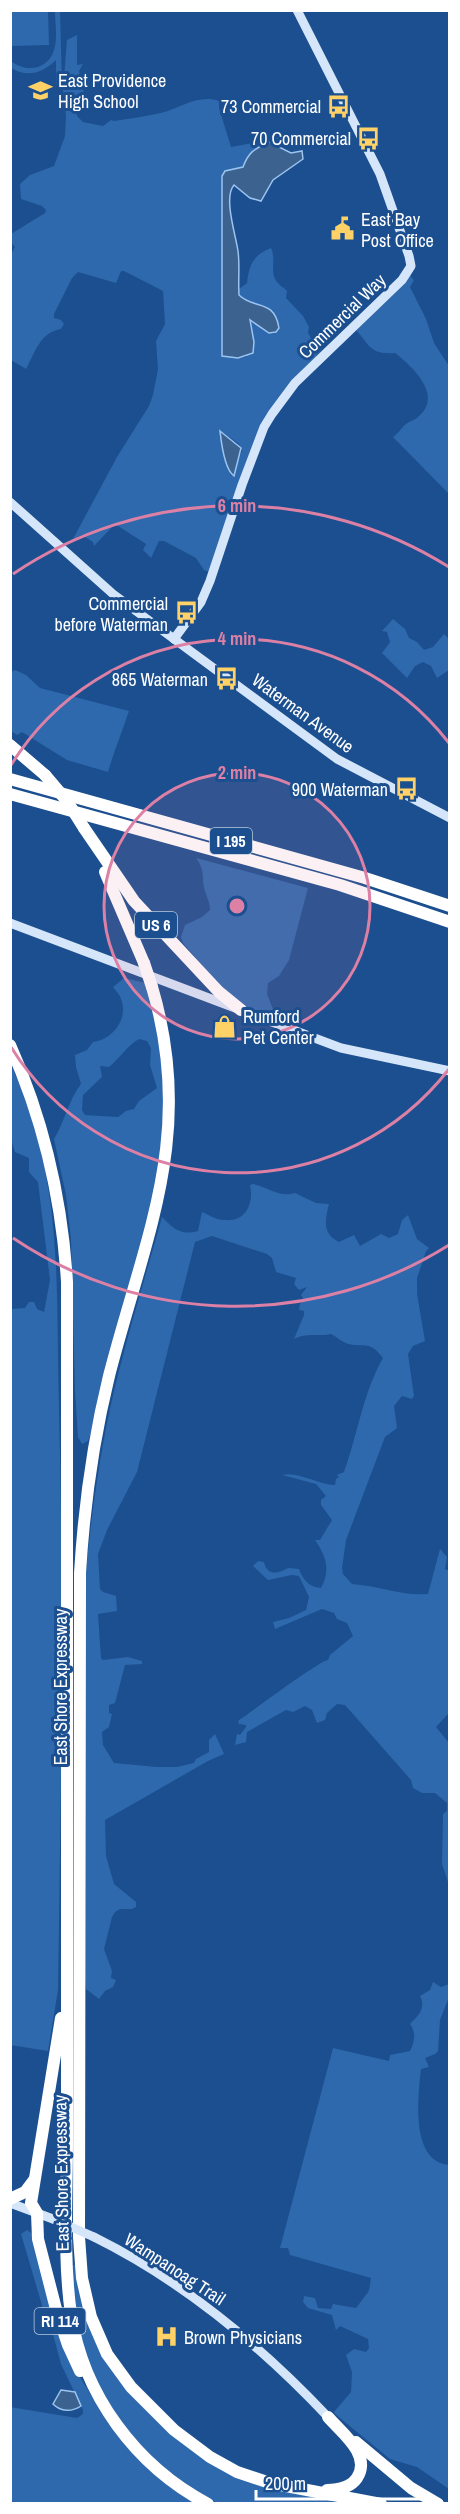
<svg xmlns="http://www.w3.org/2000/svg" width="460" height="2514" font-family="'Archivo Narrow',sans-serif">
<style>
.green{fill:#2e69ad;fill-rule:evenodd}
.water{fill:#3c6290;stroke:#9cc4f0;stroke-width:1.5}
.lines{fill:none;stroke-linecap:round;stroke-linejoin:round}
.secondary{stroke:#d6e6fa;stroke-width:9}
.highway{stroke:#fff;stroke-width:12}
.secondary-bridge{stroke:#d6e6fa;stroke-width:9}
.highway-bridge{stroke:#fff;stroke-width:12}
.ring{fill:none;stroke:#dd80a5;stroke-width:3}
.labels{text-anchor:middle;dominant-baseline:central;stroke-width:6;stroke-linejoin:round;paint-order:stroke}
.shield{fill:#1b4f8f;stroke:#bbcadd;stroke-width:1.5}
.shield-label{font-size:16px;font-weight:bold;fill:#fff}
.poi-label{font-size:18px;fill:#fff;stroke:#1b4f8f;text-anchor:end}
.street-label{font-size:18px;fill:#fff;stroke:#1b4f8f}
.centre{fill:#dd80a5;stroke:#1b4f8f;stroke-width:3}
.ring-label{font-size:18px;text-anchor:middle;font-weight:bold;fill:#dd80a5;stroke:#1b4f8f;stroke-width:6;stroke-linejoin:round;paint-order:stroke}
</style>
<rect width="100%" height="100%" fill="#1b4f8f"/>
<!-- green -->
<g class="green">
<path d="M10 11H48L49 45 11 46Z"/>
<path d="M55 11H60L62 85H56V60C43 73 27 78 11 68V61C26 73 48 70 54 50 58 38 55 23 55 11Z"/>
<path d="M77 35V65L83 64 79 71 85 99 77 111V116L83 122 103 126 111 120 114 121C130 119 145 116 161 113 181 108 198 94 219 101V108L231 147 253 143 264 139 271 141C255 151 250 148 243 167L225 171 222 177V356L236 358 246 357 254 342 250 320 273 334 277 331C278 302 255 310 239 295V289L247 283C249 265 253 255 271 248 277 260 268 274 279 284 281 287 285 288 287 291L286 298 303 316 309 327 308 333 311 338 323 345 320 352 316 355 321 361 273 412 212 573 204 570 196 558 164 541H159L151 558 143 550 146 544 115 524 94 546 93 542 82 535 73 539 117 457 149 406 153 395 158 369 156 341 165 324 163 291 124 271H121L116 283 78 272 72 278 54 314V318L61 320 64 324 61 329C40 332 35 353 26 369L11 360 10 256 15 247 11 242V234L45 213 46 210 42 206 21 199 20 184 30 175 54 166 65 136 66 116 63 90 67 40ZM221 431 239 444 242 451 231 476Z"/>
<path d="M410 271 411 277 414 280 410 287 426 319 434 343 449 366V494L393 437C399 433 401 428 406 424 410 421 415 420 418 417 444 396 413 367 395 353 367 355 370 343 353 327Z"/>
<path d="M393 619 405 629 409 638 417 642 424 650 433 647 444 634 449 639V670L437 678 431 666 423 662 415 666 407 678 382 653 390 642 387 632 382 631Z"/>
<path d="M15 670 26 675 40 688 129 711C122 732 114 751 108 772L67 760 22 732 17 735 11 731V672Z"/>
<path d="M196 858 308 888 289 960 279 976 268 983 267 994 274 1012 271 1022 241 1011 183 943 181 937 185 925 202 917 210 910C210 902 207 898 205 891 201 877 206 872 196 858Z"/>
<path d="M124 978 146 983 150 995 167 1086 163 1161 93 1427 88 1441 82 1444 78 1437 75 1391 71 1239 66 1195 54 1139C65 1121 68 1101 81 1084L76 1067 75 1055 87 1050 93 1042C112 1040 129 1019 121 999 120 995 116 991 113 987ZM139 1039 147 1041 151 1048 150 1065 157 1088 139 1101 134 1109 126 1111 118 1117 85 1115 82 1110 83 1095 102 1077 100 1066 109 1067C120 1058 127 1046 139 1039Z"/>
<path d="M10 1064C18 1078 23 1093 28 1108 63 1205 56 1308 59 1409 64 1603 61 1796 58 1990L48 2051 10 2045 11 1309 25 1308 29 1302H34L37 1309 44 1312 50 1280 38 1182 29 1172V1158L15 1152 11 1139Z"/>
<path d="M253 1184C268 1187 279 1198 295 1193L316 1203 329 1204C325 1220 322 1234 339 1242L354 1235 360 1246 381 1234 389 1238 398 1234 402 1220 408 1215 417 1239 429 1248 426 1251 417 1278V1294L425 1341 413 1346 408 1354 414 1396 412 1399 402 1396 394 1406 397 1428 385 1437 346 1540 342 1568 343 1574 352 1584C379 1586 402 1596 428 1594L440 1549 447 1557 445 1569 450 1571 449 1713 436 1727 449 1743V1895L448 1882 442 1864 443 1814 447 1811V1803L435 1793H422L413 1788 411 1780 345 1705 337 1704 327 1713 325 1720 317 1723 312 1710 305 1706 293 1712 286 1710 247 1732 246 1742 235 1745 237 1734 240 1735 246 1727V1725L239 1724 238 1721C251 1712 319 1661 328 1660L330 1655 353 1636 347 1623 337 1619 334 1613 322 1609 275 1629 273 1622 289 1618 306 1610 309 1597 299 1576 292 1575 268 1580 253 1566 258 1561 264 1562C267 1576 278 1574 288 1568L299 1569C303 1580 309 1587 321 1588 331 1570 326 1556 315 1540H320L332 1520 321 1505V1500L326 1496 316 1484 282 1475C299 1471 318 1485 335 1485L336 1479 339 1477 337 1475 344 1472C358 1433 363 1393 383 1358 369 1340 366 1348 348 1344 342 1342 337 1337 331 1334 318 1337 306 1332 294 1339L304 1315V1311L299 1310 300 1304 304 1300 301 1295 307 1287 299 1290 294 1284 296 1278 276 1272 272 1258 267 1254 212 1236 195 1242 137 1472 107 1530 98 1554 100 1589 103 1592 116 1596 117 1611 98 1614 101 1658 103 1660 128 1657 142 1661V1664L125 1665 115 1703 109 1705V1713L112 1714 109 1727 102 1732 103 1745 114 1763 157 1767H177L194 1763 196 1759 209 1752V1740L215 1734 224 1754 208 1761 105 1820 106 1856 114 1884 136 1902V1907L132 1909H120L115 1912 112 1917 104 1949 112 1971 111 1978 116 1980 113 1987 105 1991 99 1999 86 1989 85 1980V1580C92 1510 101 1440 119 1371 132 1320 148 1268 162 1217 173 1228 180 1236 198 1231L202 1212C209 1215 216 1220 225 1220 246 1222 254 1203 250 1185Z"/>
<path d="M433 1982 441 1987 449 1984V1997L440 2020 438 2051 435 2054 425 2058 429 2067 421 2069C418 2097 410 2162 449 2165V2489L417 2467 390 2459 335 2414 334 2412 351 2392 352 2372 346 2355 354 2349 366 2352 369 2348 368 2339 340 2326 336 2330 332 2315 308 2308 303 2302 304 2296 315 2298 318 2308 331 2309 333 2304 356 2308 369 2291 371 2278 290 2255 288 2248H280L333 2048 389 2061 390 2055 410 2051C415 2041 416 2032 410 2024 419 2015 426 2008 420 1996L430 1990Z"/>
<path d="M27 2230 34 2235C48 2279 59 2325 75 2367 79 2377 86 2386 91 2395 116 2441 150 2476 194 2503H11L10 2407 77 2418 83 2414V2410L61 2364 51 2327 49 2323 42 2321V2305L21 2234Z"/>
<path d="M76 2264 102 2352 215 2465 360 2503H217C156 2472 102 2415 83 2348 76 2321 73 2294 72 2266Z"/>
</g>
<!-- water -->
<g class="water">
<path d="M277 138 280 142 279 147 291 153 302 151 303 159 273 180 261 201 250 198 234 185C223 197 236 236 238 251 240 265 238 281 239 295 254 310 274 298 279 328L276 332 269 333 250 320 254 342 253 353 238 358 222 356V176L225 171 243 167C251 146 259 149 277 138Z"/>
<path d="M220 431 241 448 234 476C224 469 221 440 220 431Z"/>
<path d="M61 2390 75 2392 81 2406C72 2412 61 2412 53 2404Z"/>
</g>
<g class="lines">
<!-- secondary -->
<g class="secondary">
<path d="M10 502 113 594 337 759 450 818"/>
<path d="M174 639 201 602 210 581 242 485 264 427 272 414 295 383 402 280 411 266 409 256 380 174 297 10"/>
<path d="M10 923 341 1048 450 1071"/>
<path d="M10 2203 53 2219"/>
<path d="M94 2237C183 2281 261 2346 328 2417"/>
</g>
<!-- highway -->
<g class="highway">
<path d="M10 745 45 775"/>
<path d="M10 779 365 878 450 906"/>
<path d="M10 794 340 885 450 922"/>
<path d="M84 828 134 901 219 992 241 1010"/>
<path d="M105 872 144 963"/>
<path d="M152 987C196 1135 145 1236 109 1376 93 1441 84 1507 80 1573L79 2237 82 2278 91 2317 107 2354 131 2387 174 2430 210 2457 237 2472 270 2483 381 2504"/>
<path d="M10 1045C44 1121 62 1200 67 1282V2141C67 2198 63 2258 71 2314 83 2395 136 2466 208 2504"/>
<path d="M61 2018 31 2203 37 2213 38 2239 56 2309 68 2345 80 2371"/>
<path d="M10 2199 25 2192 34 2180"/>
<path d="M356 2442 411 2488 438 2504"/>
<path d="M327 2490C339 2490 350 2488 357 2478 372 2455 342 2433 328 2417"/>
</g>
<!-- secondary-bridge -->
<path class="secondary-bridge" d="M53 2219 94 2237"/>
<!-- highway-bridge -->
<g class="highway-bridge">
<path d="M45 775 67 801 84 828"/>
<path d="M144 963 152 987"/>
</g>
</g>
<!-- distance rings -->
<circle cx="237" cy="906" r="133" fill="#dd80a5" fill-opacity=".12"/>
<g class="ring">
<circle cx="237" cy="906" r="133"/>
<path d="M449 1069A267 267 0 0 1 11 1047M11 765A267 267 0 0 1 449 743"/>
<path d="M449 1245A400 400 0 0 1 13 1238M13 574A400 400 0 0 1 449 567"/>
</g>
<!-- icons -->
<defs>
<symbol id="school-bare" viewBox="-9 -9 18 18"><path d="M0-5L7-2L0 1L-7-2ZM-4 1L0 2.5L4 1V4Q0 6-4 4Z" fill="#ffd166" stroke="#1b4f8f" stroke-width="2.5" paint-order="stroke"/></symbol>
<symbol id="bus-bare" viewBox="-9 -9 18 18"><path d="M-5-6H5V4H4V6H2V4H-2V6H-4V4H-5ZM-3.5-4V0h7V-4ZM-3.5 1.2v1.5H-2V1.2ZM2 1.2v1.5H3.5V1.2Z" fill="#ffd166" stroke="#1b4f8f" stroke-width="2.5" paint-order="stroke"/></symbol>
<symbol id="civic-bare" viewBox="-9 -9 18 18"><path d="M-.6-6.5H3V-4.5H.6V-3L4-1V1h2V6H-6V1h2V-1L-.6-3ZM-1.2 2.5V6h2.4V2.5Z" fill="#ffd166" stroke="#1b4f8f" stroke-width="2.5" paint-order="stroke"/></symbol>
<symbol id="shop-bare" viewBox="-9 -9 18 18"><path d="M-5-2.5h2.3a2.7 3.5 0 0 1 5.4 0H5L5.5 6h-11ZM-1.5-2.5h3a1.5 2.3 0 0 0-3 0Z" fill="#ffd166" stroke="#1b4f8f" stroke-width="2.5" paint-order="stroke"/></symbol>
<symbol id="hospital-bare" viewBox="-9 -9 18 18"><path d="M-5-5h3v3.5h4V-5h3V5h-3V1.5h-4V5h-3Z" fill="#ffd166" stroke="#1b4f8f" stroke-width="2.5" paint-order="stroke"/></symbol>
</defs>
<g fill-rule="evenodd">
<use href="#school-bare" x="24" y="74" width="33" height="33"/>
<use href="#bus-bare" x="322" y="90" width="33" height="33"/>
<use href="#bus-bare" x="352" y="122" width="33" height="33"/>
<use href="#civic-bare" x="326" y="212" width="33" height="33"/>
<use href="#bus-bare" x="170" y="596" width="33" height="33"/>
<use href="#bus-bare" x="210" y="662" width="33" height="33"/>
<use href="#bus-bare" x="390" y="772" width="33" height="33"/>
<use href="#shop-bare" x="208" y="1010" width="33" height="33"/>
<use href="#hospital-bare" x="150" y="2320" width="33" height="33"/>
</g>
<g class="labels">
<!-- shield labels -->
<g class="shield">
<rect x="210" y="828" width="42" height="26" rx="4.5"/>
<rect x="135" y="912" width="42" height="26" rx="4.5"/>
<rect x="34.5" y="2308" width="51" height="26" rx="4.5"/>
</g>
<g class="shield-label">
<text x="231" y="841">I 195</text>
<text x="156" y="925">US 6</text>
<text x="60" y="2321">RI 114</text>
</g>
<!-- poi labels -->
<g class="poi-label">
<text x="58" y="80" text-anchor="start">East Providence<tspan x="58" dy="21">High School</tspan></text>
<text x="321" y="106">73 Commercial</text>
<text x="351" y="138">70 Commercial</text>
<text x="361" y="219" text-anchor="start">East Bay<tspan x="361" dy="21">Post Office</tspan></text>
<text x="168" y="603">Commercial<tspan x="168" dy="21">before Waterman</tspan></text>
<text x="208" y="679">865 Waterman</text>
<text x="388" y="789">900 Waterman</text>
<text x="243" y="1016" text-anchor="start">Rumford<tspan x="243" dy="21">Pet Center</tspan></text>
<text x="184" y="2337" text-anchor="start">Brown Physicians</text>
</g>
<!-- street labels -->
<g class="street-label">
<text transform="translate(342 316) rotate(-44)">Commercial Way</text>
<text transform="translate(303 713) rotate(36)">Waterman Avenue</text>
<text transform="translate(60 1687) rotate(-90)">East Shore Expressway</text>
<text transform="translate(61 2173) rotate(-91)">East Shore Expressway</text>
<text transform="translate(175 2269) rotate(33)">Wampanoag Trail</text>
</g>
</g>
<circle cx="237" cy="906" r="9" class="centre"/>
<g class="ring-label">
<text x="237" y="512">6 min</text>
<text x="237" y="645">4 min</text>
<text x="237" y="779">2 min</text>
</g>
<!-- border -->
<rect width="460" height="2514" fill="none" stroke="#ffffff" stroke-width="24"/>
<!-- scale -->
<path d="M256 2490v9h166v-9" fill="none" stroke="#ffffff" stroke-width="3"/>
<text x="265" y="2490" font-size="18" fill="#ffffff" stroke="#1b4f8f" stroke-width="4.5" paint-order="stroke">200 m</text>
</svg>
